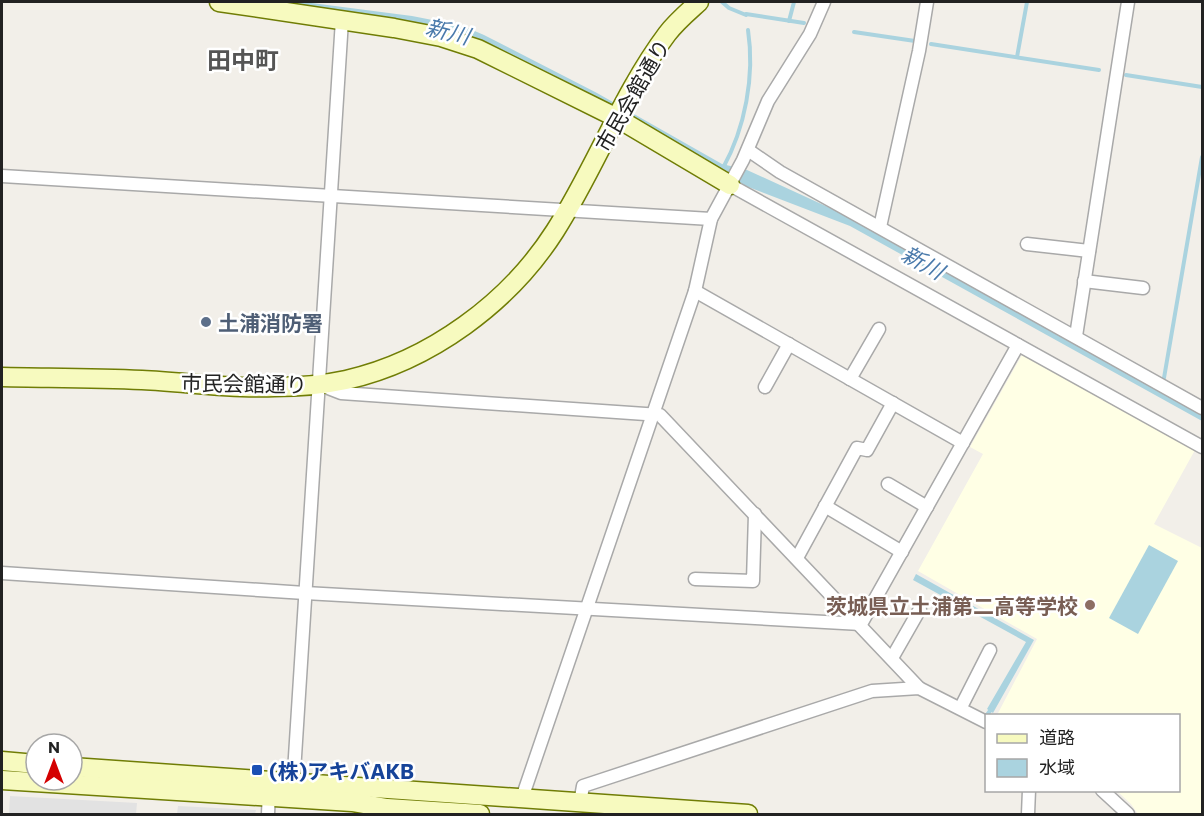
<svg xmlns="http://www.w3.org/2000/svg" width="1204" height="816" font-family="Commissioner,'Noto Sans JP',sans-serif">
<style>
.education{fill:#ffffe5}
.parking{fill:#e2e2e2}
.water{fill:#aad3df}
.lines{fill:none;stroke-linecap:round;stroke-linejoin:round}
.stream{stroke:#aad3df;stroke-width:4}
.street-casing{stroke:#a9a9a9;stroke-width:15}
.secondary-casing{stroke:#707d05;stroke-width:21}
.street{stroke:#fff;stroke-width:12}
.secondary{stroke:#f7fabf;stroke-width:18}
.service-dot{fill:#5c6f8a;stroke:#fff;stroke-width:2}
.education-dot{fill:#8d6e63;stroke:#fff;stroke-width:2}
.transit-dot{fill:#1a4fb4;stroke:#fff;stroke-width:2}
.labels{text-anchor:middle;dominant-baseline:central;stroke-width:5;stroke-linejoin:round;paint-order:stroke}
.street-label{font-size:21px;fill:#222;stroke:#fff}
.service-label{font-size:21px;font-weight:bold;fill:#4e5e75;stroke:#fff;text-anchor:start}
.education-label{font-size:21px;font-weight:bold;fill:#785e54;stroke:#fff;text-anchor:end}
.transit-label{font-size:21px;font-weight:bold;fill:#164399;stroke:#fff;text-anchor:start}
.water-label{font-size:22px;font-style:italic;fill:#4a7aab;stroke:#fff}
.quarter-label{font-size:24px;font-weight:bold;fill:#555;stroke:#fff}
</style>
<rect width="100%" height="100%" fill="#f2efe9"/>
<!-- education -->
<path class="education" d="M1022 355 1195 450 1154 524 1202 548V814H1138L1131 804 1117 791 1178 790V716L997 715 1037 639 918 571 983 454 970 447Z"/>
<!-- parking -->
<g class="parking">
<path d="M10 796 137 803 136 814H9Z"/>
<path d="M178 806 256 810 255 814H177Z"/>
</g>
<!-- water -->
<g class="water">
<path d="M254 2H304L412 16 463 26 484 35 597 93 722 164 747 170 854 219 1202 411V421L850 226 738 183 481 41C417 15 324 11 254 2Z"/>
<path d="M1149 545 1178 561 1138 634 1109 618Z"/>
<path d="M916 574 1034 640 993 713 987 709 1026 642 913 580Z"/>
</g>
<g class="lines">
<!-- stream -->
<g class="stream">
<path d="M722 2 729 8 746 15"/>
<path d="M746 14 804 23"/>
<path d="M789 21 794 2"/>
<path d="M854 32 915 41"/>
<path d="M931 44 1099 70"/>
<path d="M1017 57 1027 2"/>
<path d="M1126 75 1202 87"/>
<path d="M723 168C745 128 755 76 748 30"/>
<path d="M1164 378 1202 157"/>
<path d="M987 715 992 708"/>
</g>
<defs>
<g id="street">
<path d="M748 150 780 172 1202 408"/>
<path d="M2 176 711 219"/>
<path d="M730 185 1202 447"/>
<path d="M880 227 919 51 927 2"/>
<path d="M1027 244 1089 251"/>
<path d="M1084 281 1143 288"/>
<path d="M695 291 963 443"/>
<path d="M1076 336 1128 2"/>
<path d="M850 379 879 329"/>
<path d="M323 386 341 393 660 415 919 688"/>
<path d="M765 387 789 344"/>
<path d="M888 484 927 507"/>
<path d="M825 506 902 552"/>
<path d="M797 558 857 448 867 450 893 403"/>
<path d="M2 573 305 593 861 624 1018 345"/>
<path d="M695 579 753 581 755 514"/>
<path d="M892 658 920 609"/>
<path d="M961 707 990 650"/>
<path d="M293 788 342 20"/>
<path d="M1102 790 1128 814"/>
<path d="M522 798 695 291 711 219 743 160 768 101 810 34 824 2"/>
<path d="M580 803 583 786 872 691 919 688 986 722"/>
<path d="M268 814 269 791"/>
<path d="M1028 814 1029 790"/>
</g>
<g id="secondary">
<path d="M219 2 394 28 441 37 478 49 617 118 730 185"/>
<path d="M2 377C48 378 95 378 142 380 186 382 230 389 274 387 297 387 323 385 346 380 430 361 509 303 555 231 596 167 622 94 667 34 676 22 688 12 699 2"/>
<path d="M2 761 36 764"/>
<path d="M72 767 748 814"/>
<path d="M2 780 352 802 387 808 480 814"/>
</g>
</defs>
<!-- street casing -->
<use href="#street" class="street-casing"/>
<!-- secondary casing -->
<use href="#secondary" class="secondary-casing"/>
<!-- street -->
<use href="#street" class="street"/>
<!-- secondary -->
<use href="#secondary" class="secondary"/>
</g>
<!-- markers -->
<circle class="service-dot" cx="206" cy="322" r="6"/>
<circle class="education-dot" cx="1090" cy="605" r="6"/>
<rect class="transit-dot" x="251" y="764" width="12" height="12" rx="3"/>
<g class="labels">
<!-- street labels -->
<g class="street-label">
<text transform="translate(632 95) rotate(-60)">市民会館通り</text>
<text transform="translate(244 383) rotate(1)">市民会館通り</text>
</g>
<!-- service labels -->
<g class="service-label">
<text x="218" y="322">土浦消防署</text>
</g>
<!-- education labels -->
<g class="education-label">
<text x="1078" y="605">茨城県立土浦第二高等学校</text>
</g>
<!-- transit labels -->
<g class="transit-label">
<text x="269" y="770">(株)アキバAKB</text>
</g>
<!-- water labels -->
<g class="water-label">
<text transform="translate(448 31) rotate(14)">新川</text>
<text transform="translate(923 262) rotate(29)">新川</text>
</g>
<!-- quarter labels -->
<g class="quarter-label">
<text x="243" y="59">田中町</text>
</g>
</g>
<!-- border -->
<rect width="1204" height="816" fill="none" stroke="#222222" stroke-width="6"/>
<!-- legend -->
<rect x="985" y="714" width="195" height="78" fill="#ffffff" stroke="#a7a7a7" stroke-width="1.5"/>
<rect x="997" y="734" width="30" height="9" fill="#f7fabf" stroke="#a7a7a7" stroke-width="1.5"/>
<text x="1039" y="744" font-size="18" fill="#222222">道路</text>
<rect x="997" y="759" width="30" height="18" fill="#aad3df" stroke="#a7a7a7" stroke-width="1.5"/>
<text x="1039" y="774" font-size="18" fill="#222222">水域</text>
<!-- north arrow -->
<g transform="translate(54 762)"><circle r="28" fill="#ffffff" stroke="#a7a7a7" stroke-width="1.5"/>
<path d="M0-4.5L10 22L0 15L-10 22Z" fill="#d40000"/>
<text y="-9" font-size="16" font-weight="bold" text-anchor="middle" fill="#222222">N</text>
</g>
</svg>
